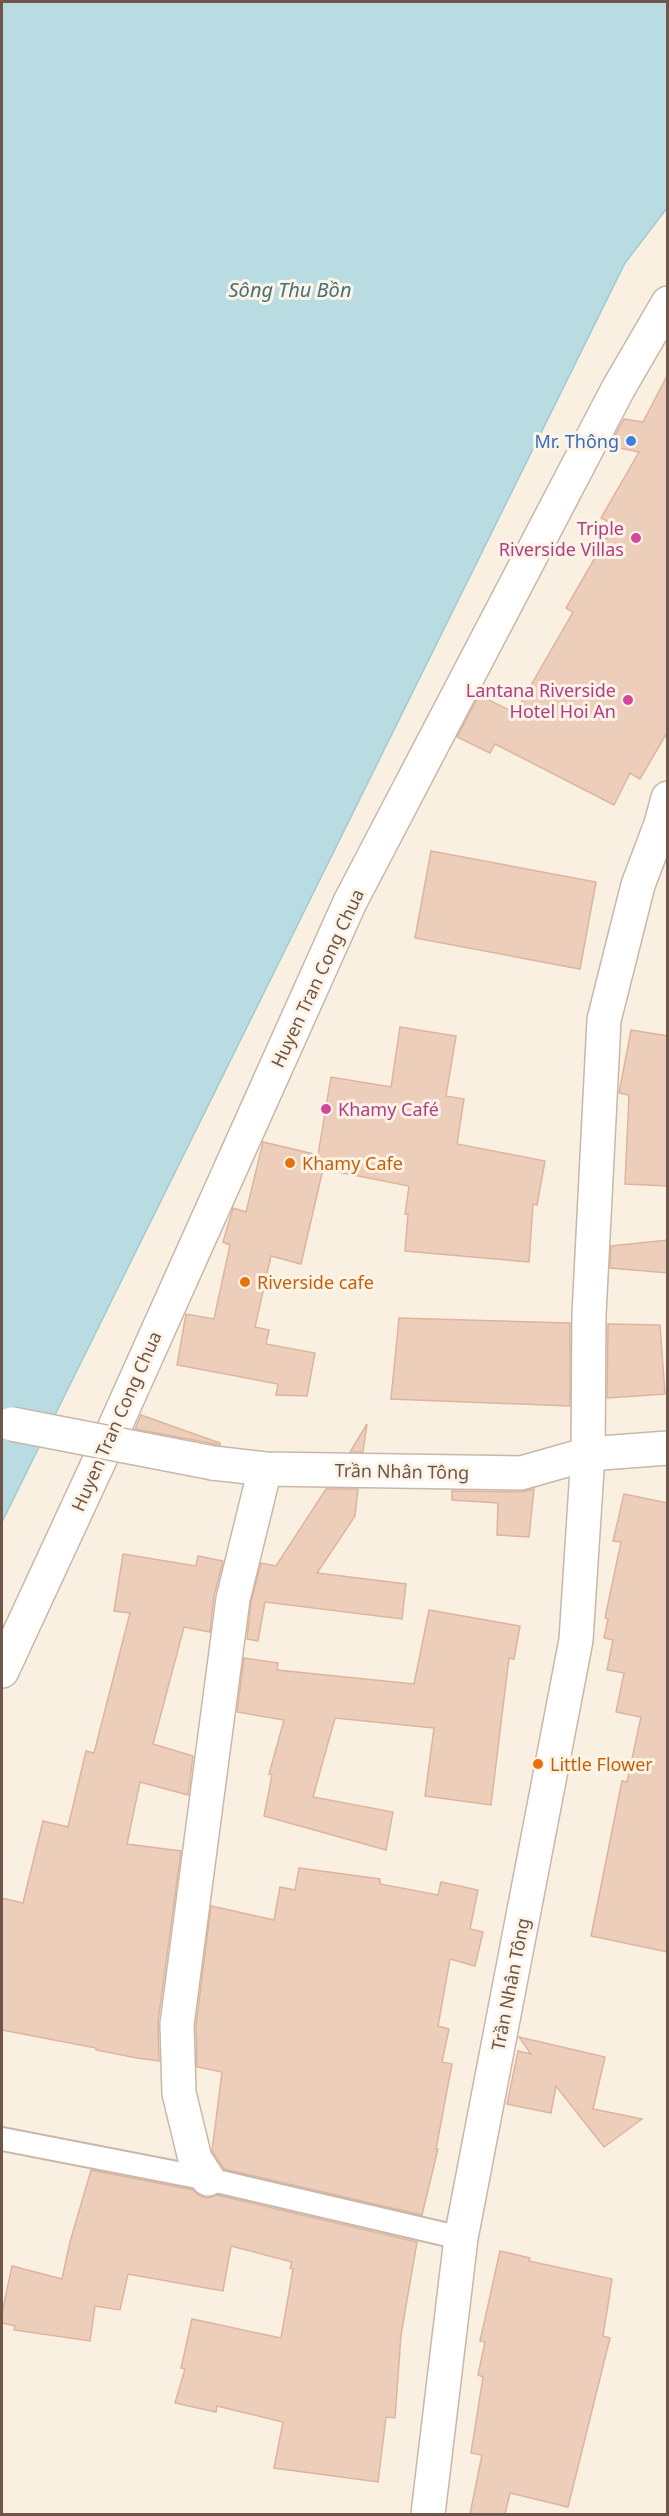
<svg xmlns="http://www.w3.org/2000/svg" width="669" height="2516" font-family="'Noto Sans',sans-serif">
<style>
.water{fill:#b8dce1;stroke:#9fcbd2;stroke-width:1.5}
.building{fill:#edcebb;stroke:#deb49d;stroke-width:1.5}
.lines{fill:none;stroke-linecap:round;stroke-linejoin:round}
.service-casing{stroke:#c9b7a9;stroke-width:26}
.minor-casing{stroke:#c9b7a9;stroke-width:36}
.service{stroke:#fff;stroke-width:22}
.minor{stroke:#fff;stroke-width:33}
.minor-bridge-casing{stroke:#c9b7a9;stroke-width:36;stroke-linecap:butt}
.minor-bridge{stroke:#fff;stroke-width:33}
.shop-dot{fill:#3f7fe0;stroke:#fdf4e7;stroke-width:2}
.hotel-dot{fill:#d1479c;stroke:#fdf4e7;stroke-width:2}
.food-dot{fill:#e8710a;stroke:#fdf4e7;stroke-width:2}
.labels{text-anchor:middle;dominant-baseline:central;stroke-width:6;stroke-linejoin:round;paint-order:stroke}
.shop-label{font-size:18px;fill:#366cbe;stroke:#fdf4e7;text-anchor:end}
.hotel-label{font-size:18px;fill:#b23c85;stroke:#fdf4e7;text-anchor:end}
.street-label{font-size:18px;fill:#6f564a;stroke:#fdf4e7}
.food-label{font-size:18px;fill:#c56008;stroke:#fdf4e7;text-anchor:start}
.water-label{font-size:20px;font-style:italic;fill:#43737a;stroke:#fdf4e7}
</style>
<rect width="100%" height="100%" fill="#faf0e1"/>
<!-- water -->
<path class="water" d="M2 2H667V208L625 263 2 1522Z"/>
<!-- building -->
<g class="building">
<path d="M668 374V731L640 779 630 773 614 805 495 744 490 753 457 737 479 695 515 713 573 612 566 608 614 525 601 518 639 452 609 446 624 419 643 422Z"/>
<path d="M431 851 596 882 580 969 415 938Z"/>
<path d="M400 1027 456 1036 446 1096 464 1099 457 1144 545 1161 537 1205 533 1204 529 1262 405 1251 408 1214H405L409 1186 323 1169 301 1264 271 1256 255 1327 269 1330 266 1344 315 1353 307 1396 276 1395 278 1384 177 1365 186 1314 214 1319 230 1245 223 1242 233 1208 246 1212 263 1142 318 1155 331 1077 391 1087Z"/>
<path d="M631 1030 668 1036V1186L625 1184 629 1095 619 1093Z"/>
<path d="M668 1240V1273L610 1268 611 1246Z"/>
<path d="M399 1318 570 1323V1406L391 1399Z"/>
<path d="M608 1324 660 1325 665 1394 607 1398Z"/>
<path d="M141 1415 220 1443V1445L135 1429Z"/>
<path d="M367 1424 363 1452H350Z"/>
<path d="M326 1489H358L355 1516 317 1573 406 1584 402 1619 265 1602 258 1641 247 1639 251 1602 261 1563 276 1566Z"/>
<path d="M534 1489 529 1537 497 1535 498 1503 452 1500V1491L521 1492Z"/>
<path d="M624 1494 668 1503V1952L591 1936 622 1781 627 1782 641 1717 616 1712 624 1673 607 1670 613 1640 604 1638 608 1619 605 1618 621 1542 613 1541Z"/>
<path d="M123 1554 196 1566 198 1556 223 1561 214 1596 210 1632 184 1627 153 1744 193 1756 188 1795 140 1782 127 1844 181 1851 158 2022 159 2061 137 2058 96 2050V2048L2 2030V1898L23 1903 43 1821 68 1827 86 1751 94 1753 130 1613 114 1611Z"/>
<path d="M429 1610 520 1626 514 1659 509 1658 491 1805 425 1796 434 1728 335 1718 313 1797 393 1812 386 1850 264 1816 272 1775 269 1774 284 1720 237 1712 244 1658 278 1663 277 1670 414 1684Z"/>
<path d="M299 1868 380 1879V1884L438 1895 441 1882 478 1890 470 1929 483 1932 475 1966 450 1959 438 2026 449 2029 442 2062 452 2064 436 2149H438L422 2215 224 2169 212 2151 222 2072 197 2067 196 2025 211 1906 274 1920 280 1887 295 1890Z"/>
<path d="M519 2037 605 2057 593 2109 642 2119 604 2147 556 2086 551 2113 507 2104 518 2051 531 2054Z"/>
<path d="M91 2170 193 2190 200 2196 208 2198 217 2195 417 2242 401 2335 395 2418 386 2417 378 2482 274 2468 283 2422 217 2406 216 2412 175 2403 185 2369 181 2368 192 2319 281 2338 293 2269 290 2268 292 2262 231 2246 223 2291 128 2274 120 2310 95 2306 90 2341 14 2330 15 2326 2 2323V2313L12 2266 62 2279 70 2242Z"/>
<path d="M500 2251 530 2258 529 2261 612 2279 603 2336 610 2338 568 2507 510 2493 505 2514H470L482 2455 471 2453 483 2377 478 2375 485 2342 480 2341Z"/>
</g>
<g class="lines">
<defs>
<path id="service" d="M2 2139 208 2179 461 2238"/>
<g id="minor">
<path d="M213 1463 265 1469 521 1473 588 1454 668 1448"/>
<path d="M2 1671 108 1442 350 902 618 389 668 303"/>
<path d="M208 2179 195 2159 179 2093 177 2024 233 1599 265 1469"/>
<path d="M428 2514 461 2238 576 1640 588 1454 589 1315 604 1020 638 885 661 824 668 798"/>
</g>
</defs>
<!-- service casing -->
<use href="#service" class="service-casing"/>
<!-- minor casing -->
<use href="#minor" class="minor-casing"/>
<!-- service -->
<use href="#service" class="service"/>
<!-- minor -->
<use href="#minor" class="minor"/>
<defs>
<path id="minor-bridge" d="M12 1424 213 1463"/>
</defs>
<!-- minor-bridge casing -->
<use href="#minor-bridge" class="minor-bridge-casing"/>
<!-- minor-bridge -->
<use href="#minor-bridge" class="minor-bridge"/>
</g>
<!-- markers -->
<circle class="shop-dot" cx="631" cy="441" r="6"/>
<g class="hotel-dot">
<circle cx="636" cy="538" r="6"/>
<circle cx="628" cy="700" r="6"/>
<circle cx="326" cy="1109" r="6"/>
</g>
<g class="food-dot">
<circle cx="290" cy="1163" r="6"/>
<circle cx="245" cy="1282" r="6"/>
<circle cx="538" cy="1764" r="6"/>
</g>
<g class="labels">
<!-- shop labels -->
<g class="shop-label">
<text x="619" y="441">Mr. Thông</text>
</g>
<!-- hotel labels -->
<g class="hotel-label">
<text x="624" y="528">Triple<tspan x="624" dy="21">Riverside Villas</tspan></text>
<text x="616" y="690">Lantana Riverside<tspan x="616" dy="21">Hotel Hoi An</tspan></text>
<text x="338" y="1109" text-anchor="start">Khamy Café</text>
</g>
<!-- street labels -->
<g class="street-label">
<text transform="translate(317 978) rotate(-65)">Huyen Tran Cong Chua</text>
<text transform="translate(116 1421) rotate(-66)">Huyen Tran Cong Chua</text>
<text transform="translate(402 1471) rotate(1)">Trần Nhân Tông</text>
<text transform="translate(510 1984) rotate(-79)">Trần Nhân Tông</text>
</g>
<!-- food labels -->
<g class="food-label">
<text x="302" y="1163">Khamy Cafe</text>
<text x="257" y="1282">Riverside cafe</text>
<text x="550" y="1764">Little Flower</text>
</g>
<!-- water labels -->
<g class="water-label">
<text x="290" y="289">Sông Thu Bồn</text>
</g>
</g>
<!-- border -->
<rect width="669" height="2516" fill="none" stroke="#6f564a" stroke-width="6"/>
</svg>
